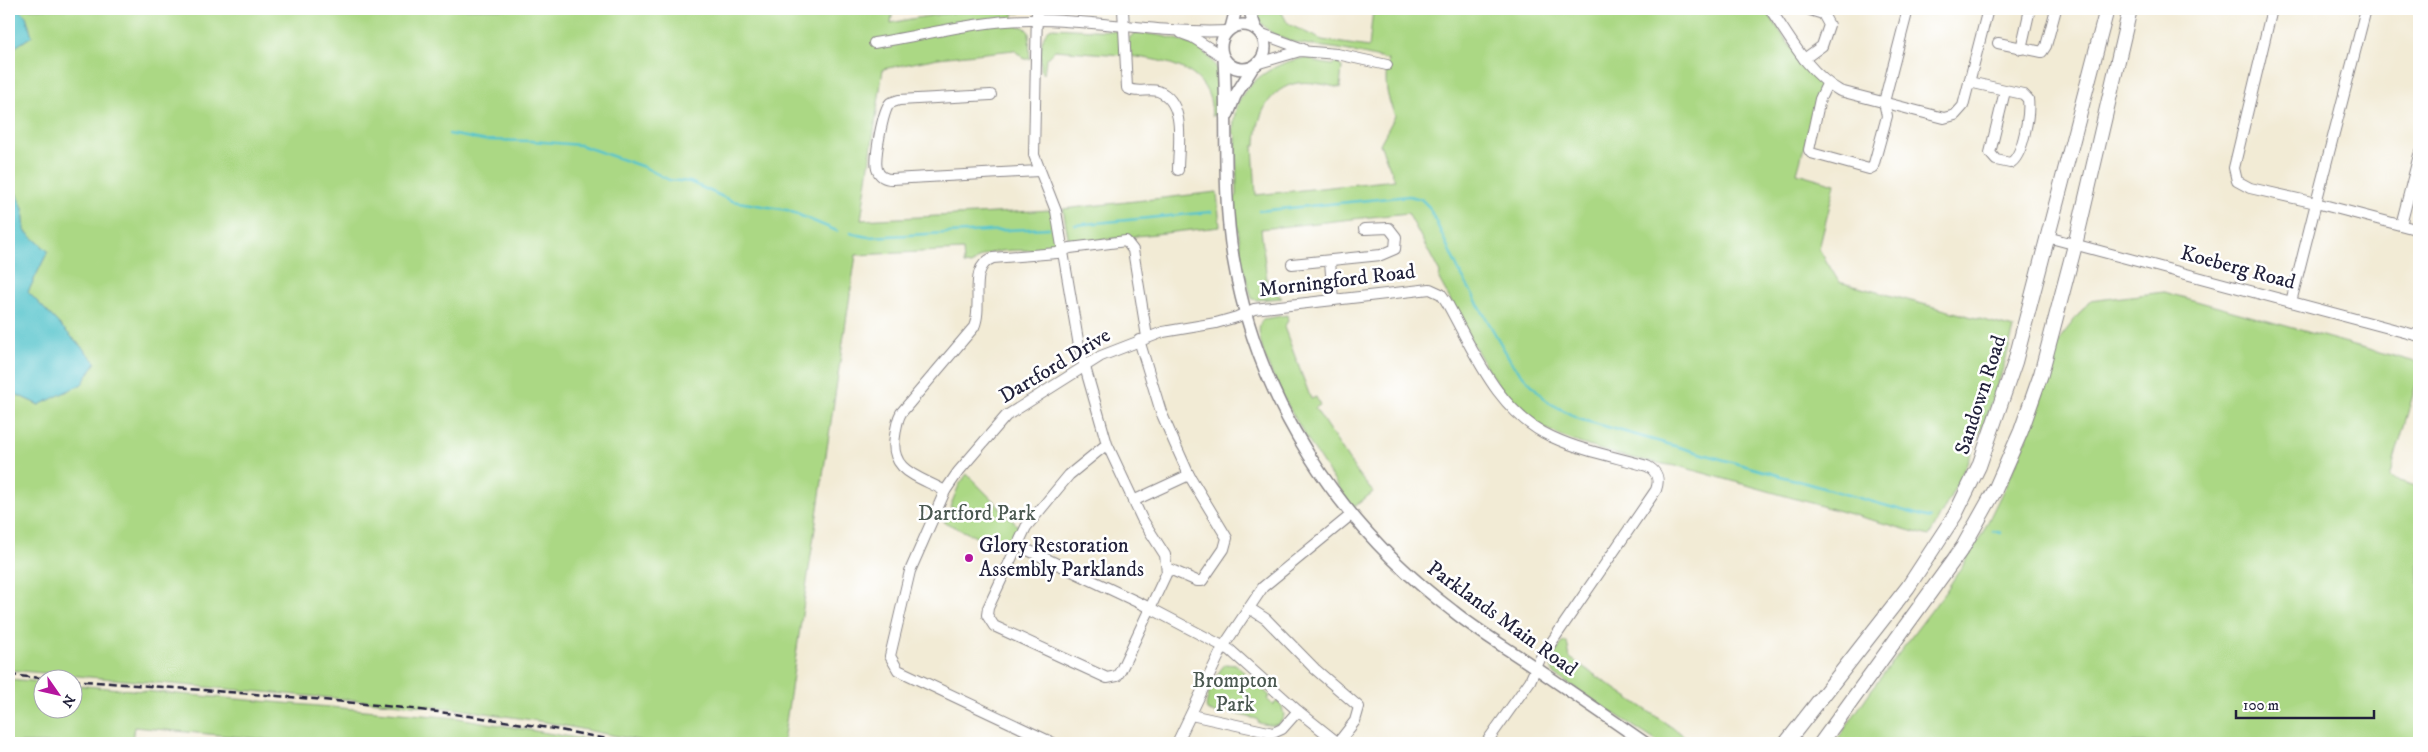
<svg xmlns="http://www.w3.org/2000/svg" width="2428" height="752" font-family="'IM FELL DW Pica',serif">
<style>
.green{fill:#abd884;stroke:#667d60}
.water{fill:#56c4cc;stroke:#3c7384}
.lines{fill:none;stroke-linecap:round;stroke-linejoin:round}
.stream{stroke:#56c4cc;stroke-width:2.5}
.minor-casing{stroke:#8a8688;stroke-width:12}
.tertiary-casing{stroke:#8a8688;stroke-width:14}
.secondary-casing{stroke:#8a8688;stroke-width:16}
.minor{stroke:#fff;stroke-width:10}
.tertiary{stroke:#fff;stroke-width:11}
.secondary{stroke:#fff;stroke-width:14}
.rail{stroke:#22223b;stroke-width:2.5;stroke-dasharray:8 4;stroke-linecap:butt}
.poi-dot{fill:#b5179e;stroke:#fff;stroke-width:2}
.labels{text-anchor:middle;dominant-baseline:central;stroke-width:5;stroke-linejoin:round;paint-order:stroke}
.street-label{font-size:21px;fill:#22223b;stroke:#fff}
.park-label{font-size:21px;fill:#4b5951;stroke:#fff}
.poi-label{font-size:21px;fill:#22223b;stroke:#fff;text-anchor:start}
</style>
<rect width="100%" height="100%" fill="#fff"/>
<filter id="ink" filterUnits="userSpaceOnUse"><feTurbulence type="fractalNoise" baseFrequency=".02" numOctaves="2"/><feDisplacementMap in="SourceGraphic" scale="10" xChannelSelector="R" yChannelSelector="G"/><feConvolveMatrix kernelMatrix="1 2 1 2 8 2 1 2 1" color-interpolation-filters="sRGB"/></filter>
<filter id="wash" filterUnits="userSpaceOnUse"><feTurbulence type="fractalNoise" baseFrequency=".0096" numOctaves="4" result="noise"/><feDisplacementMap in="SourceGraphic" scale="20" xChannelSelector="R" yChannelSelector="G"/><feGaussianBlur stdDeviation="1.12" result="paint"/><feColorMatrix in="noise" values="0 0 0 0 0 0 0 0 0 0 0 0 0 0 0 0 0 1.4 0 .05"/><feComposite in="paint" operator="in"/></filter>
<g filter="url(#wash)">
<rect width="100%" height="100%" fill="#f2ebd5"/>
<!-- green -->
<g class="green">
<path d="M19 9H893L891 23C936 13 980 9 1026 9L1020 13H1013V25L1024 27 1029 32 1030 59H1024L1014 50 938 58 883 69 861 220 1052 210C1054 223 1061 241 1047 249 1025 253 986 244 972 265L964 264 963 250 856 255 783 742 787 743H652L545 722 459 709 9 670V391L39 405 96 362 28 292 48 251 25 231 23 208 9 178V51L32 36 26 16Z"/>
<path d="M1254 9H1280L1288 24 1322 40 1369 47 1373 9H1765L1807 71 1821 85 1797 173 1835 184 1819 249 1839 282 2014 328C1996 402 1967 470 1929 536L1682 467C1634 460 1550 443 1516 407 1484 373 1462 320 1439 279L1440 273 1408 213 1261 229 1267 281 1270 288 1282 298 1257 300 1252 299 1243 267 1234 199 1237 195 1236 136 1233 133C1234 123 1234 114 1237 105 1247 79 1284 57 1311 58L1315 62 1332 65 1336 62 1342 67 1340 88C1327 85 1307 80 1293 84 1266 92 1256 120 1256 146H1253L1256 195 1395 180 1380 144 1395 116C1386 94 1384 84 1388 60 1371 56 1355 52 1339 49 1308 44 1265 45 1254 9Z"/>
<path d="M1051 28 1116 31 1119 33 1121 55 1055 50 1046 59 1044 74 1041 71C1041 57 1038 36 1051 28Z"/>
<path d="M1135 33C1163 34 1211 42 1219 75 1222 87 1218 102 1218 114L1212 116C1212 68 1168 61 1129 56V38Z"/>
<path d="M1217 192 1220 227 1072 243 1069 242 1063 209Z"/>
<path d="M2164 292 2419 363V374L2389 478 2419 487V743H1835L1872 689 1946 591 1980 538 2019 458 2039 405 2061 337 2089 301Z"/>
<path d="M1287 315 1288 321 1284 327 1311 399 1316 397 1320 405 1315 408 1358 474 1373 492 1353 508C1335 483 1239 344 1263 319Z"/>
<path d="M967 474 1019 527 1006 551 944 522 948 514 953 516 955 509 950 507 959 485Z"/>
<path d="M1563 642H1567L1570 658 1695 743H1659L1555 675C1546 663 1556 653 1563 642Z"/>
<path d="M1226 664 1236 665 1270 696 1267 699 1273 705 1277 701 1282 707 1284 715C1280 728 1271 726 1259 723L1257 719 1223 711 1217 714 1207 710C1203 701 1218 669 1226 664Z"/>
<path d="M9 679 42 682V710H72L73 685 458 718 606 743H303L134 727 132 743H9Z"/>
</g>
<!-- water -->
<g class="water">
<path d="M9 9H19L26 16 32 36 9 51Z"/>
<path d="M9 178 23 208 25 231 48 251 28 292 96 362 82 384 39 405 9 391Z"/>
</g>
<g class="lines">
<!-- stream -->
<g class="stream">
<path d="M449 134 482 140 532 141 580 145 644 167 669 180 690 182 732 201 787 210 837 231"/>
<path d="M1259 211 1409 196 1421 199 1429 207 1459 271 1513 365 1548 402 1579 419 1930 518"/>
<path d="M1075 225 1211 212"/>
<path d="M850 233 868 237 1049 228"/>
<path d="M1993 531 2001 533"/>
</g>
</g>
</g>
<g filter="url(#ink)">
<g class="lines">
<defs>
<g id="minor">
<path d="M1037 9 1034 155 1056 211 1079 346 1107 444 1142 519 1165 555 1167 572 1121 670 1117 676 1107 678 994 626 987 615 988 608 1026 527 1069 475 1107 444"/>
<path d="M1123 9 1127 88C1137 94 1148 88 1158 91 1187 102 1178 145 1178 170"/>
<path d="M1770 9C1791 39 1807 72 1840 91L1944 118 1955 115 1963 106 1988 9"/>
<path d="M2272 9 2234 168 2237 181 2250 188 2316 203 2291 302"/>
<path d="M2366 9 2316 203 2419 230"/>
<path d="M1181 33 1192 37 1222 56"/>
<path d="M1262 34 1303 49"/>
<path d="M874 43C924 35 986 19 1035 20 1099 20 1164 34 1228 31"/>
<path d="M1998 43 2042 52 2046 46 2056 9"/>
<path d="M2021 49 2030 9"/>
<path d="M1804 59 1822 46 1829 25 1823 14 1810 10"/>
<path d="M1259 63 1300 51 1337 54 1387 65"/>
<path d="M1969 82 2023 94 2028 99C2030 113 2023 157 2010 163L1996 160 1990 153 2005 91"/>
<path d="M1827 84 1820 99 1809 150 1811 153 1869 169 1873 167 1887 116 1884 102 1908 9"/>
<path d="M991 95 899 100 890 103C883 110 874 158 877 169 879 176 885 179 892 179L1039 171"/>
<path d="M2401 225 2419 155"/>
<path d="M2047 237 2419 336"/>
<path d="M1330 261 1333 300"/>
<path d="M1292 264 1381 255 1395 249 1396 237 1389 228 1364 229"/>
<path d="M1139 340 1161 412 1175 444 1189 475 1227 538 1224 549 1202 581H1197L1167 568"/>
<path d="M945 491C919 476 889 472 895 436 896 428 897 420 901 413L974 327C984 305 967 267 993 258L1057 253 1070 248 1126 241 1133 250 1147 337"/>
<path d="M1133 501 1189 475"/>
<path d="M1017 545 1150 608 1230 650 1298 711 1338 743"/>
<path d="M1249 608 1266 619 1315 669 1359 707 1355 721 1338 743"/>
<path d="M1191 715 1273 733 1282 729 1298 711"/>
<path d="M1053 743 898 670 890 656 910 571 945 491 958 472 1006 416 1101 356 1163 332 1216 323 1237 317 1254 309 1430 289 1441 294 1446 301C1474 351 1497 412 1552 437 1582 451 1616 457 1647 466 1657 471 1660 479 1656 490L1540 659 1530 681 1486 743"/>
<path d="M1177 743 1223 647 1263 587 1351 515"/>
</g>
<g id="tertiary">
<path d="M1249 9 1256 29"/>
<circle cx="1243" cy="47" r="22"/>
<path d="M1231 28 1236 9"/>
<path d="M1224 59C1228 125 1222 191 1233 257 1257 400 1338 524 1453 611 1475 629 1500 644 1524 660 1564 687 1605 715 1645 743"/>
<path d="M1228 114 1235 96 1253 67"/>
</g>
<g id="secondary">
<path d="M1786 743 1908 587 1955 515 1979 466 2015 362 2107 9"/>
<path d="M1821 743 1963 547 1995 490 2021 431 2041 374 2075 245 2130 9"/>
</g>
</defs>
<!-- minor casing -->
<use href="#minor" class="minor-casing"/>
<!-- tertiary casing -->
<use href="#tertiary" class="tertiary-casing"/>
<!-- secondary casing -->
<use href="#secondary" class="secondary-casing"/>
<!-- minor -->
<use href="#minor" class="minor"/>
<!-- tertiary -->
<use href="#tertiary" class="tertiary"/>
<!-- secondary -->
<use href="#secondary" class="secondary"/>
<!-- rail -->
<g class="rail">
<path d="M9 675 61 680"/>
<path d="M72 680C257 695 445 704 626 743"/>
</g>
</g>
</g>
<!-- markers -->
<circle class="poi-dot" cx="969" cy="558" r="5"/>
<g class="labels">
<!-- street labels -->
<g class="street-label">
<text transform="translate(2238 268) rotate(15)">Koeberg Road</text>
<text transform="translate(1337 281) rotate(-7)">Morningford Road</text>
<text transform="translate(1055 366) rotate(-31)">Dartford Drive</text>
<text transform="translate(1981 395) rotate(-72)">Sandown Road</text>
<text transform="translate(1502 619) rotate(36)">Parklands Main Road</text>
</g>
<!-- park labels -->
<g class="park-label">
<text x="977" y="514">Dartford Park</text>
<text x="1235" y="681">Brompton<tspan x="1235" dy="24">Park</tspan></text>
</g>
<!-- poi labels -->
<g class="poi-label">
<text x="979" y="546">Glory Restoration<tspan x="979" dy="24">Assembly Parklands</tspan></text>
</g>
</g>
<!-- margin -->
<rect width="2428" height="752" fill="none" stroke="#fff" stroke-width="30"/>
<!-- north arrow -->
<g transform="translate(58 694) rotate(124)"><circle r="24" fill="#ffffff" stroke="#a7a7b1"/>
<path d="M0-4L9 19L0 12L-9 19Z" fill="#b5179e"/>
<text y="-8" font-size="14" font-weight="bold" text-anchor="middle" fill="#22223b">N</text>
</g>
<!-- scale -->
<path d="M2236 710v8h138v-8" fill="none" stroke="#22223b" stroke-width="2.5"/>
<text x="2243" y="710" font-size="15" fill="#22223b" stroke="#ffffff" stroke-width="4" paint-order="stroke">100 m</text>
</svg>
